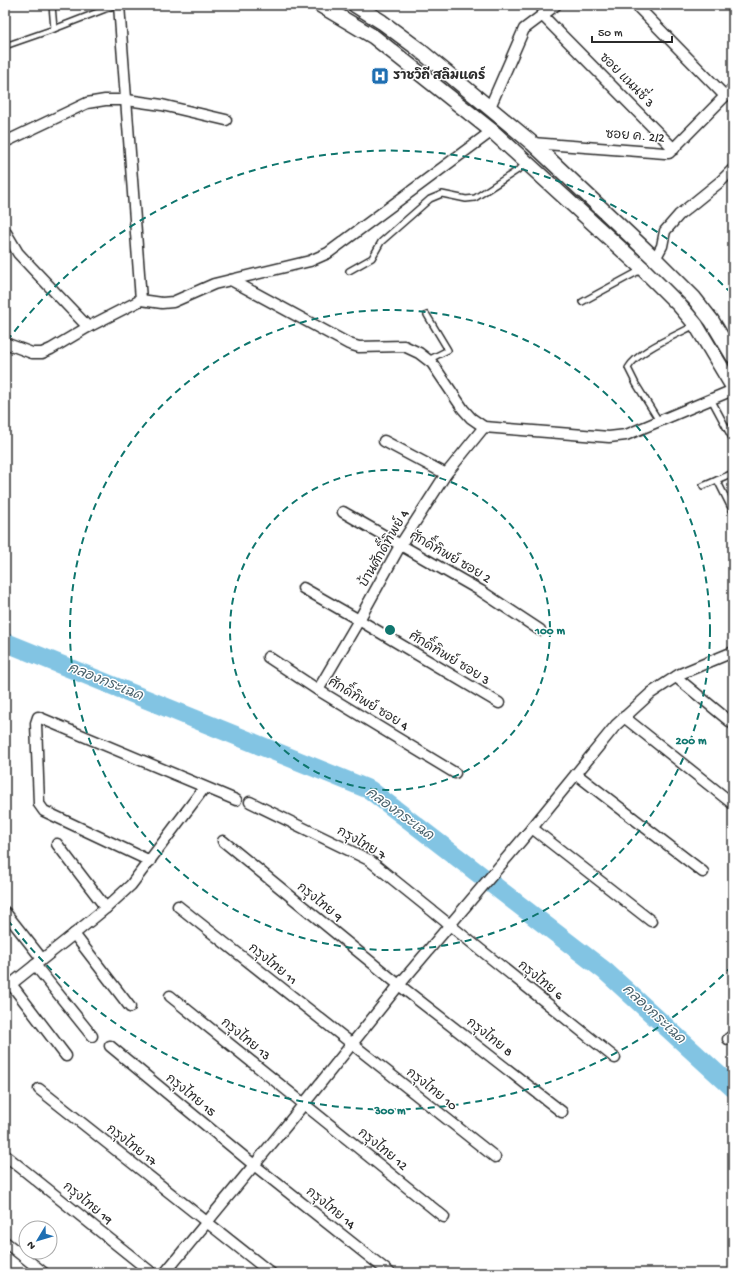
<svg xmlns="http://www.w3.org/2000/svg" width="738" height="1278" font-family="'Gochi Hand','Playpen Sans Thai',sans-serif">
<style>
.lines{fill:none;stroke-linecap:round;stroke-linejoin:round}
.river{stroke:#82c4e3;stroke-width:19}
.lane-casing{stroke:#2b2b2b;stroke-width:8}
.street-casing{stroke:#2b2b2b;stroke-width:13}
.secondary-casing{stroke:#2b2b2b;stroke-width:17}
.lane{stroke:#fff;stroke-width:5}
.street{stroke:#fff;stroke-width:10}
.secondary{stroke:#fff;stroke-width:14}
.ring{fill:none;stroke:#0f766e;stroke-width:2;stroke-dasharray:7 5}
.labels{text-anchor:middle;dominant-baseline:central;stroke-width:3;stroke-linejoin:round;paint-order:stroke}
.poi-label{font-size:13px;font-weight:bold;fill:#2b2b2b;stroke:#fff;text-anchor:start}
.street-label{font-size:13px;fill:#2b2b2b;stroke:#fff}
.water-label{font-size:14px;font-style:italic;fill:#49616b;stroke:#fff}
.centre{fill:#0f766e;stroke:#fff;stroke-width:2}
.ring-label{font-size:12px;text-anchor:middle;font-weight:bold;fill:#0f766e;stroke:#fff;stroke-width:3;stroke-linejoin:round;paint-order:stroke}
</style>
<rect width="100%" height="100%" fill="#fff"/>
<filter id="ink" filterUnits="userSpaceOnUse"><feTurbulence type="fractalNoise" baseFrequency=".025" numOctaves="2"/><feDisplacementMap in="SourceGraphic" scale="8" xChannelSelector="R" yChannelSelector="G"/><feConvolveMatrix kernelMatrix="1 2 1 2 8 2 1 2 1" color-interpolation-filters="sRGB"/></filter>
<g filter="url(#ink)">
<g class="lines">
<!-- river -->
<path class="river" d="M5 642 370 790 605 971 733 1088"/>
<defs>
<g id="lane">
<path d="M54 29 116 5"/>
<path d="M5 46 54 29 52 5"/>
<path d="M349 271 372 258 381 242 430 199 442 194 466 199 475 198 527 164"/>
<path d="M582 302 641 270"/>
<path d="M427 315 448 350 428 360"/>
<path d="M711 399 733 440"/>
<path d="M659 421 636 384 628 368C637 351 677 335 695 325"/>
<path d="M717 480 733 512"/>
<path d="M703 486 733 473"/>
</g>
<g id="street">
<path d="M119 5 141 300"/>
<path d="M636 5 725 96"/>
<path d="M542 15 674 149"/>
<path d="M490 107 524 29 556 5"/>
<path d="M5 142 87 103 105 100H127L162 105 226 120"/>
<path d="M532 143 665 153H669L733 88"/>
<path d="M5 231 18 253 32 268 88 327"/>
<path d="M655 259 662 246 665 231 679 215 721 181 733 169"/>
<path d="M231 280 349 344 359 347 404 346 419 353 432 363 463 409 471 418 484 427 609 437 626 435 733 390"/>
<path d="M5 343 32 353H42L51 349 88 327 141 300 162 303 173 302 214 284 310 261 328 253 492 131"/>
<path d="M384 441 446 474"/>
<path d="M343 512 481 591 540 630"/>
<path d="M303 588 359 620 499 703"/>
<path d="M268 657 318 690 455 773"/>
<path d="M676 677 733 724"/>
<path d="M318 690 359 620 401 544 446 474 484 427"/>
<path d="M624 717 733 804"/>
<path d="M576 774 703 872"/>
<path d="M250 802 369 860 615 1058"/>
<path d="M532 828 651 921"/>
<path d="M223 841 399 985 562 1112"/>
<path d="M57 844 106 908"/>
<path d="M150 861 44 811 39 804 36 723 38 717 236 800"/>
<path d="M178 906 495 1157"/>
<path d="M5 912 42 959"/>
<path d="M74 934 130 1007"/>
<path d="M35 965 92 1036"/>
<path d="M11 984 66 1056"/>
<path d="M5 989 74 934 106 908 131 885 204 788"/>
<path d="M170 996 444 1217"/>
<path d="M728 1039 733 1035"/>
<path d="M110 1046 254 1165 390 1273"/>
<path d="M39 1089 271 1273"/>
<path d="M5 1155 152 1273"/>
<path d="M5 1242 44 1273"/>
<path d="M165 1273 287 1125 399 985 532 828 616 725 651 693 680 674 733 652"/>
</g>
<g id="secondary">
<path d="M320 5 374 37 492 131 643 269 679 305 696 325 733 387"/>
<path d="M355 5 382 22 417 48 532 143 655 259 694 298 712 321 733 356"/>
</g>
</defs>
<!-- lane casing -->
<use href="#lane" class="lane-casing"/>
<!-- street casing -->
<use href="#street" class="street-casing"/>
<!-- secondary casing -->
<use href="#secondary" class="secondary-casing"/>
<!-- lane -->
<use href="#lane" class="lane"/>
<!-- street -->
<use href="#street" class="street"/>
<!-- secondary -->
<use href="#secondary" class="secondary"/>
</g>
</g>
<!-- distance rings -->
<g class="ring">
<circle cx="390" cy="630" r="160"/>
<circle cx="390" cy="630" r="320"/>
<path d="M732 966A480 480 0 0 1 7 919M7 341A480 480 0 0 1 732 294"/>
</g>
<!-- icons -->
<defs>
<symbol id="hospital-square" viewBox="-11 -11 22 22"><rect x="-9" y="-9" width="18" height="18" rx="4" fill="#1f6fb2" stroke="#fff"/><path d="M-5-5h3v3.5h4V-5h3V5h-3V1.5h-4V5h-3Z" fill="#fff"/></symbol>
</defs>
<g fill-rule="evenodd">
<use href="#hospital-square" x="370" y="66" width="20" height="20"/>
</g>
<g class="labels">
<!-- poi labels -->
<g class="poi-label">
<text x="393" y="76">ราชวิถี สลิมแคร์</text>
</g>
<!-- street labels -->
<g class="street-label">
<text transform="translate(626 81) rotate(45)">ซอย แนนซี่ 3</text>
<text transform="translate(635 137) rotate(4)">ซอย ค. 2/2</text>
<text transform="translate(385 549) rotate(-60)">บ้านศักดิ์ทิพย์ 4</text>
<text transform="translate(450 558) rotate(30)">ศักดิ์ทิพย์ ซอย 2</text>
<text transform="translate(449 659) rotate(31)">ศักดิ์ทิพย์ ซอย 3</text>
<text transform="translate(368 705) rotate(31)">ศักดิ์ทิพย์ ซอย 4</text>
<text transform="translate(361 844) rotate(30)">กรุงไทย 7</text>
<text transform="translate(319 903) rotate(39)">กรุงไทย 9</text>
<text transform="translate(272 965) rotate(39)">กรุงไทย 11</text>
<text transform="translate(540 981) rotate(39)">กรุงไทย 6</text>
<text transform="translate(489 1038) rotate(38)">กรุงไทย 8</text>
<text transform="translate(245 1040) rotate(39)">กรุงไทย 13</text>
<text transform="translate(431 1090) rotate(38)">กรุงไทย 10</text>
<text transform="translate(190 1096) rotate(39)">กรุงไทย 15</text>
<text transform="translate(131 1146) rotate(38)">กรุงไทย 17</text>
<text transform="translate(382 1150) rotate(39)">กรุงไทย 12</text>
<text transform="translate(87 1204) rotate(39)">กรุงไทย 19</text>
<text transform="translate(330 1209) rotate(39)">กรุงไทย 14</text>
</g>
<!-- water labels -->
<g class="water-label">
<text transform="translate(105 683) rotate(22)">คลองกระเฉด</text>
<text transform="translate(399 815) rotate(36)">คลองกระเฉด</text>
<text transform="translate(653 1015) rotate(43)">คลองกระเฉด</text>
</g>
</g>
<circle cx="390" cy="630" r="6" class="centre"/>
<g class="ring-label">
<text x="550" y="634">100 m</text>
<text x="691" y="744">200 m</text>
<text x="390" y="1114">300 m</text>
</g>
<!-- margin -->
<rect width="738" height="1278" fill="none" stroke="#fff" stroke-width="20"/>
<rect x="10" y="10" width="718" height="1258" fill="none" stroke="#2b2b2b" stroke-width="1.5" filter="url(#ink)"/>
<!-- north arrow -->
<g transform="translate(38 1240) rotate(232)"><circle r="19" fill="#ffffff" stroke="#aaaaaa"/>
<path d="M0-3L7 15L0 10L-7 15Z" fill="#1f6fb2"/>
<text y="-6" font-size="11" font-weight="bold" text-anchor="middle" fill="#2b2b2b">N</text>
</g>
<!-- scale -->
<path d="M592 36v6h80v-6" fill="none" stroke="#2b2b2b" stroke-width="2"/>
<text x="598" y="36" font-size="12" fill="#2b2b2b" stroke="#ffffff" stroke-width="3" paint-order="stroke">50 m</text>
</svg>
